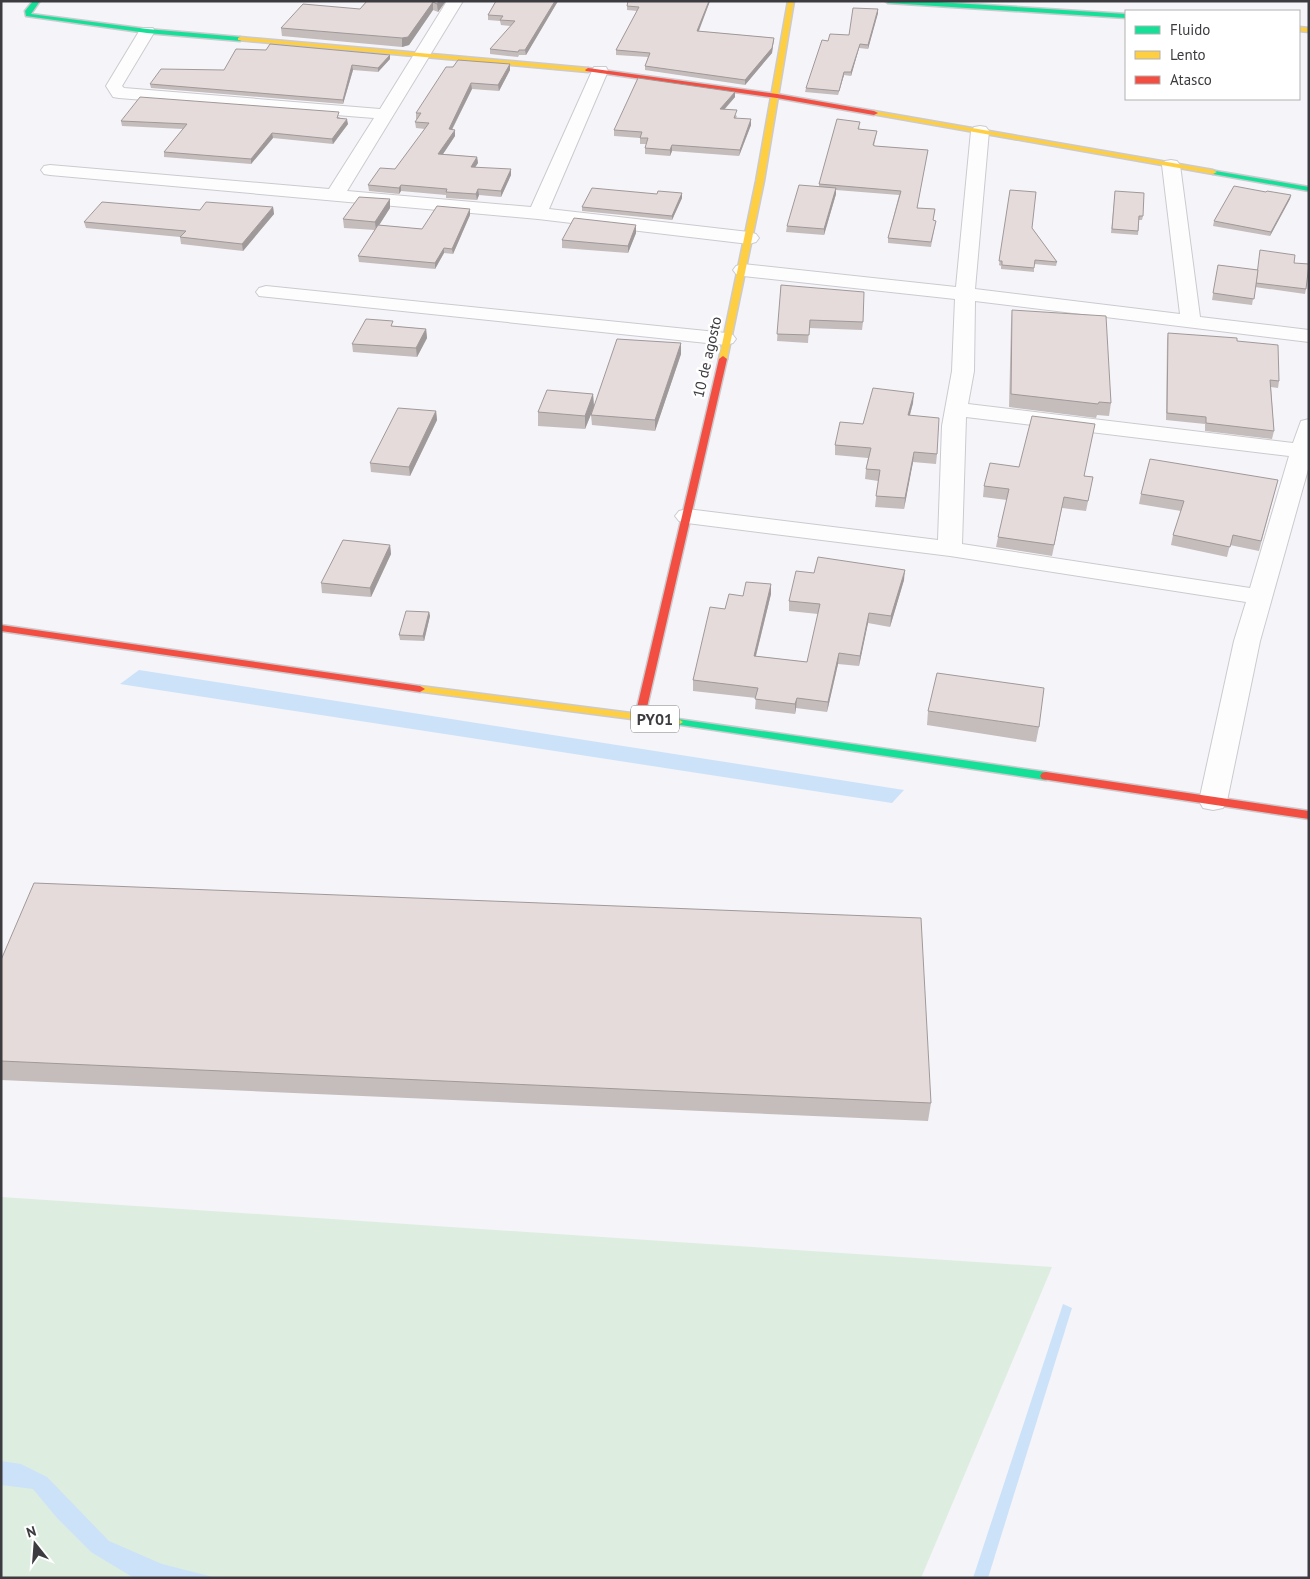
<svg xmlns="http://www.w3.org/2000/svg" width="1310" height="1579" font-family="'PT Sans',sans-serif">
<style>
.green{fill:#ddeee0}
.water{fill:#cce2f9}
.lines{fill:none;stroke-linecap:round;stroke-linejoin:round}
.street-casing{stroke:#cbcace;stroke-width:2}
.fast-casing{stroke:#cbcace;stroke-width:3}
.slow-casing{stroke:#cbcace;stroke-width:3}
.jam-casing{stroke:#cbcace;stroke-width:3}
.street{fill:#fefdfe;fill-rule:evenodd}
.fast{fill:#16e098;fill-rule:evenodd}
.slow{fill:#ffcf43;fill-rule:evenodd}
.jam{fill:#f24e42;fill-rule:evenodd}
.wall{fill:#c5bcbc}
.shaded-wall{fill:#a09999}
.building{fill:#e5dbdb;stroke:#a09999}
.labels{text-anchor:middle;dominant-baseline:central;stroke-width:5;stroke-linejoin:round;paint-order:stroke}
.far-street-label{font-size:15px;fill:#3c3b3f;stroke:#fff}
.shield{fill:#fff;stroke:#767679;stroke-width:1}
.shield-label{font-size:16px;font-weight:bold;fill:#3c3b3f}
</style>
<rect width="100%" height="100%" fill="#f5f4f9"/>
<!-- green -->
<path class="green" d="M1 1197 1052 1267 921 1578H1Z"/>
<!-- water -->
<g class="water">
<path d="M139 670 904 790 892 803 120 684Z"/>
<path d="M1063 1304 1072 1308 988 1578H973Z"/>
<path d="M1 1461 21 1464 47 1477 109 1541 162 1564 217 1578H134L91 1552 57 1518 33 1489 1 1485Z"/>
</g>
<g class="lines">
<defs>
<g id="street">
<path d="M447 1H463L347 191 531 207 592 71 594 67H606L608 71 549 209 749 232 756 234 759 238 756 242 749 244 538 219 50 175 44 174 41 170 44 166 50 165 329 189 374 118 119 98 113 97 106 86 141 28H153L155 31 122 86 124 88 380 109Z"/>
<path d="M980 126 986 127 989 131 975 289 1180 314 1162 165 1165 161 1171 160 1177 161 1180 165 1200 317 1309 330V342L975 301 974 371 968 404 1293 443 1301 421 1309 419V466L1260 641 1227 801 1223 808 1213 810 1203 808 1199 801 1234 641 1246 602 950 556 687 523 679 521 675 516 679 511 687 509 938 540 942 426 952 371 955 299 743 276 736 274 733 270 736 266 743 264 956 287 971 131 974 127ZM966 417 1289 456 1250 588 962 544Z"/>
<path d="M266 286 726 333 733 335 736 339 733 343 726 345 259 296 256 292 259 288Z"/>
</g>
<g id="fast">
<path d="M33 1H40L31 14 147 29 240 37 243 39 240 41 147 33 26 16 25 11Z"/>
<path d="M885 1H922L1126 14V18L888 3Z"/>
<path d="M1210 170 1309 187V191L1213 174 1209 172Z"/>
<path d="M678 719 1046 772 1052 776 1046 780 674 724 673 722 674 720Z"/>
</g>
<g id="slow">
<path d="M788 1H794L764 181 727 359 723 362 719 359 756 181Z"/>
<path d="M1299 27 1309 28V32L1299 31Z"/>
<path d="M240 37 588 68 591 70 588 72 238 40V38Z"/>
<path d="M874 111 1213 170 1217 172 1213 174 872 114V112Z"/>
<path d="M420 686 678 719 683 722 678 725 416 691 415 689Z"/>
</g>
<g id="jam">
<path d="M588 68 777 94 874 111 878 113 874 115 777 98 586 71 585 70Z"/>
<path d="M723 356 727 359 645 716 640 719 635 716 719 359Z"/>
<path d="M1 625 420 686 425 689 420 692 1 631Z"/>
<path d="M1046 772 1309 811V819L1042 779 1040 776 1042 773Z"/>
</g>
</defs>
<!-- street casing -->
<use href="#street" class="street-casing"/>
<!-- fast casing -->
<use href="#fast" class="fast-casing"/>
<!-- slow casing -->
<use href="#slow" class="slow-casing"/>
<!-- jam casing -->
<use href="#jam" class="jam-casing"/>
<!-- street -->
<use href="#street" class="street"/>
<!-- fast -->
<use href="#fast" class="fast"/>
<!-- slow -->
<use href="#slow" class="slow"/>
<!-- jam -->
<use href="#jam" class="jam"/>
</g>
<!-- wall -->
<g class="wall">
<path d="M367 1H446L438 12 433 10 409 45 402 47 282 36 281 28 360 9Z"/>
<path d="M496 1H558L526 55H519L518 57 490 54V49L511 26 501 25 500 21 488 20V15Z"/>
<path d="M710 1 699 31 774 38 772 53 745 85 645 70V66L648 57 616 55V50L637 11 627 10V6Z"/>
<path d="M878 9V13L868 49 859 48 851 76 844 75 838 95 805 92 806 88 849 35Z"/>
<path d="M390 55V59L378 72 353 70 343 104 151 88 150 84 224 70Z"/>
<path d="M510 64V70L499 91 472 89 452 130 455 136 443 154 477 157 478 163 475 167 511 175 501 197 479 195 477 200 446 198V195L401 191 399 194 369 191 368 185 395 169 425 129 416 128 415 122 418 119H416V113L453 67Z"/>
<path d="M735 92V97L725 109 737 116 736 118 751 125 739 156 672 151 670 156 645 154V148L646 144H640V138L614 136V130Z"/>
<path d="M340 117 339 118 348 124 333 144 273 138 251 164 164 157V152L183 129 122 126 121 121Z"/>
<path d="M860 126 859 129 877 131 874 146H875L928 150 917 208 935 209 933 220 935 225 931 247 888 243V238L899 195 836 190V194L824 235 786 232 787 226 819 187V184Z"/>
<path d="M1010 190 1032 228 1057 262 1056 266 1034 264V272L1001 269V266L999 265Z"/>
<path d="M1115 191 1143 216 1142 220H1139L1138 235 1111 233Z"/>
<path d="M682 193V198L672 220 582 211V207Z"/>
<path d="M1291 195 1290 199 1270 236 1213 226 1214 221Z"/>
<path d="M390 199V208L379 225 422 229 470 215 453 254 444 253 435 269 359 262 358 256 375 230 344 228 343 219Z"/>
<path d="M273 207 274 214 243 251 181 244 180 237 86 228 84 222 200 210Z"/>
<path d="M636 233 628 253 562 248V240Z"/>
<path d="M1294 263 1306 289 1305 294 1255 287 1252 305 1212 300 1218 265 1257 270Z"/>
<path d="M781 285 863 322 862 330 809 328 808 343 777 341Z"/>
<path d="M1012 310 1111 403 1109 416 1097 415 1096 418 1009 407 1011 323Z"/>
<path d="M394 326 426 329 427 338 417 357 353 352 352 344Z"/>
<path d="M1168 333 1279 381 1278 388 1271 387 1274 431 1272 439 1205 431V424L1166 420 1167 340Z"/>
<path d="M681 343V354L655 431 592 425 591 415Z"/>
<path d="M593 394 594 407 585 429 538 426V412Z"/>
<path d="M913 403 910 415 937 454 936 464 913 462 904 509 875 507 878 481 865 479 866 469 868 458 835 455V445L863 424Z"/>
<path d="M436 411 437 420 410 476 371 472 370 463Z"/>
<path d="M1084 476 1093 477 1086 511 1062 508 1052 556 996 547 998 537 1007 500 983 497 984 486Z"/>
<path d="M1278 480 1259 551 1230 545 1227 557 1171 545 1173 535 1181 511 1139 504 1141 494Z"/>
<path d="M390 545 391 554 371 597 322 593 321 583Z"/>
<path d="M814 573 904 580 890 627 868 623 859 666 838 664 827 712 796 708 795 714 755 709 756 698 693 691V680L725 609 743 596 771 584V594L756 656 807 662 818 614 789 611V601Z"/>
<path d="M429 612 430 616 424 641 400 640 399 635Z"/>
<path d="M928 711 1039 727 1036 742 927 725Z"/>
<path d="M1 960 931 1103 928 1121 1 1080Z"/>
</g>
<!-- shaded-wall -->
<g class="shaded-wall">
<path d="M439 1H446L438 12 437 4Z"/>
<path d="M555 1H558L526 55 525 50Z"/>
<path d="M709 1H710L697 35V31Z"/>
<path d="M433 2V10L409 45 402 47V38Z"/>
<path d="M878 9V13L868 49V45Z"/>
<path d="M774 38 772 53 745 85V80Z"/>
<path d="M860 44 859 48 851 76V72Z"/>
<path d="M390 55V59L378 72V68Z"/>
<path d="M510 64V70L499 91 498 85Z"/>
<path d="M352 65 353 70 343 104V100Z"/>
<path d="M844 72V75L838 95 839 91Z"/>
<path d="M471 83 472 89 449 135V129Z"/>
<path d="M735 92V97L720 114V109Z"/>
<path d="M347 119 348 124 333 144 332 139Z"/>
<path d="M751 119V125L739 156 740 150Z"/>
<path d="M455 130V136L439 160 438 154Z"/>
<path d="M272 133 273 138 251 164V159Z"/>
<path d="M672 145V151L670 156V150Z"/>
<path d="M477 157 478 163 472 172 471 167Z"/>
<path d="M511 169V175L501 197V191Z"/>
<path d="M401 185V191L399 194V188Z"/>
<path d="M836 188V194L824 235V229Z"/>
<path d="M478 189 479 195 477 200 476 194Z"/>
<path d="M682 193V198L672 220V216Z"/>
<path d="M1291 195 1290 199 1270 236 1271 232Z"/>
<path d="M390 199V208L376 230 375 222Z"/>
<path d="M273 207 274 214 243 251 242 244Z"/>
<path d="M470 209V215L453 254 452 249Z"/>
<path d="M636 225V233L628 253V246Z"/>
<path d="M444 248V253L435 269V263Z"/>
<path d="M426 329 427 338 417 357 416 348Z"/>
<path d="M681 343V354L655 431V420Z"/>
<path d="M914 393 913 403 907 425 908 415Z"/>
<path d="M593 394 594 407 585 429V416Z"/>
<path d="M436 411 437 420 410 476 409 467Z"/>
<path d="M914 452 913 462 904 509 905 498Z"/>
<path d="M390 545 391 554 371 597 370 588Z"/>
<path d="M905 570 904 580 890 627 891 616Z"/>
<path d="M771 584V594L753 667 754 656Z"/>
<path d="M429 612 430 616 424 641 423 636Z"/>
<path d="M869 613 868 623 859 666 860 656Z"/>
<path d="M839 653 838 664 827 712 828 702Z"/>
<path d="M797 698 796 708 795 714V704Z"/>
</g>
<!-- building -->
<g class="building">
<path d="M367 1H439L437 4 433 2 408 37 402 38 281 28 303 4 360 9Z"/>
<path d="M496 1H555L525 50H519L518 52 490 49 515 21 500 20 503 16 488 15Z"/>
<path d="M628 1H709L697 31 774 38 772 48 745 80 645 66 650 53 616 50 639 7 627 6Z"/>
<path d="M853 8 878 9 868 45 860 44 851 72H844L839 91 806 88 822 40 828 41 830 34 849 35Z"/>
<path d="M270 44 390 55 378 68 352 65 343 100 150 84 161 69 224 70 236 49 266 50Z"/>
<path d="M458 60 510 64 498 85 471 83 449 129 455 130 438 154 477 157 471 167 511 169 501 191 478 189 476 194 446 192 447 189 401 185 399 188 368 185 380 168 395 169 429 123 415 122 421 113H416L446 67H453Z"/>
<path d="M638 78 735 92 720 109 737 110 734 118 751 119 740 150 672 145 670 150 645 148 648 138H640L642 132 614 130Z"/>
<path d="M140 97 339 112 337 118 347 119 332 139 272 133 251 159 164 152 187 124 121 121Z"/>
<path d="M837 119 860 122 858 129 877 131 873 145 875 146 928 150 917 208 935 209 933 220 936 221 931 242 888 238 901 191 819 184Z"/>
<path d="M799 185 836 188 824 229 787 226Z"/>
<path d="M1234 186 1266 192 1267 191 1291 195 1271 232 1214 221Z"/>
<path d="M592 188 657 194 658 191 682 193 672 216 582 207Z"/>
<path d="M1010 190 1036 192 1032 228 1057 262 1035 260 1034 268 1002 265V261H999Z"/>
<path d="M1115 191 1144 193 1143 216H1139L1138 231 1112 229Z"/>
<path d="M359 197 390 199 375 222 343 219Z"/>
<path d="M102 202 200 210 206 202 273 207 242 244 180 237 186 231 84 222Z"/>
<path d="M437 206 470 209 452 249 444 248 435 263 358 256 378 225 422 229Z"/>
<path d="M574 218 636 225 628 246 562 240Z"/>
<path d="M1260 250 1295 255 1294 263 1309 264 1306 289 1256 283Z"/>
<path d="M1218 265 1258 270 1254 299 1213 293Z"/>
<path d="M781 285 864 292 863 322 810 320 809 335 777 334Z"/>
<path d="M1012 310 1106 316 1111 403 1099 402 1098 404 1011 394Z"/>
<path d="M366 319 393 321 391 326 426 329 416 348 352 344Z"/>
<path d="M1168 333 1237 338V341L1278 345 1279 381 1270 380 1274 431 1206 423V417L1167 413Z"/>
<path d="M617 339 681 343 655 420 591 415Z"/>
<path d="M873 388 914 393 908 415 939 418 937 454 914 452 905 498 876 496 880 470 866 469 871 448 835 445 840 422 863 424Z"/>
<path d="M547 390 593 394 585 416 538 412Z"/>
<path d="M398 408 436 411 409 467 370 463Z"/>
<path d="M1032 416 1095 424 1084 476 1093 477 1088 501 1064 497 1054 545 998 537 1009 489 984 486 990 463 1019 467Z"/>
<path d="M1150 459 1278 480 1261 541 1233 535 1230 547 1173 535 1184 501 1141 494Z"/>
<path d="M343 540 390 545 370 588 321 583Z"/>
<path d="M818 557 905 570 891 616 869 613 860 656 839 653 828 702 797 698 795 704 755 699 758 688 693 680 710 607 725 609 729 594 743 596 746 582 771 584 754 656 807 662 820 604 789 601 796 571 814 573Z"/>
<path d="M406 611 429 612 423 636 399 635Z"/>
<path d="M937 673 1044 688 1039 727 928 711Z"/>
<path d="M34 883 921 918 931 1103 1 1061V960Z"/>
</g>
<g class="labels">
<!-- far-street labels -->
<g class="far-street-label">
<text transform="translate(707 357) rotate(-77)">10 de agosto</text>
</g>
<!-- shield labels -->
<rect class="shield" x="631" y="705.5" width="48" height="27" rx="4"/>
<g class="shield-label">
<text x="655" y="719">PY01</text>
</g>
</g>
<!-- border -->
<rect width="1310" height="1579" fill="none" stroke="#3c3b3f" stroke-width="5"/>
<!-- legend -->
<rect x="1125" y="10" width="175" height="90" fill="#ffffff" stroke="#b1b1b2"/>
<rect x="1135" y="26" width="25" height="8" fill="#16e098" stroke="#b1b1b2"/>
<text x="1170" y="35" font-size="15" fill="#3c3b3f">Fluido</text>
<rect x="1135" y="51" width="25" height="8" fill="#ffcf43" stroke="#b1b1b2"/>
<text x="1170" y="60" font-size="15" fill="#3c3b3f">Lento</text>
<rect x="1135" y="76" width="25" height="8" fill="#f24e42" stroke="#b1b1b2"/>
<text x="1170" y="85" font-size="15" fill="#3c3b3f">Atasco</text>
<!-- north arrow -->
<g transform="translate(35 1544) rotate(343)" stroke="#ffffff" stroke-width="4" paint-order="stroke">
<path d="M0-4L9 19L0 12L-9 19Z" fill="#3c3b3f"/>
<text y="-8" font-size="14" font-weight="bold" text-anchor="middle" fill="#3c3b3f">N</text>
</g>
</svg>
